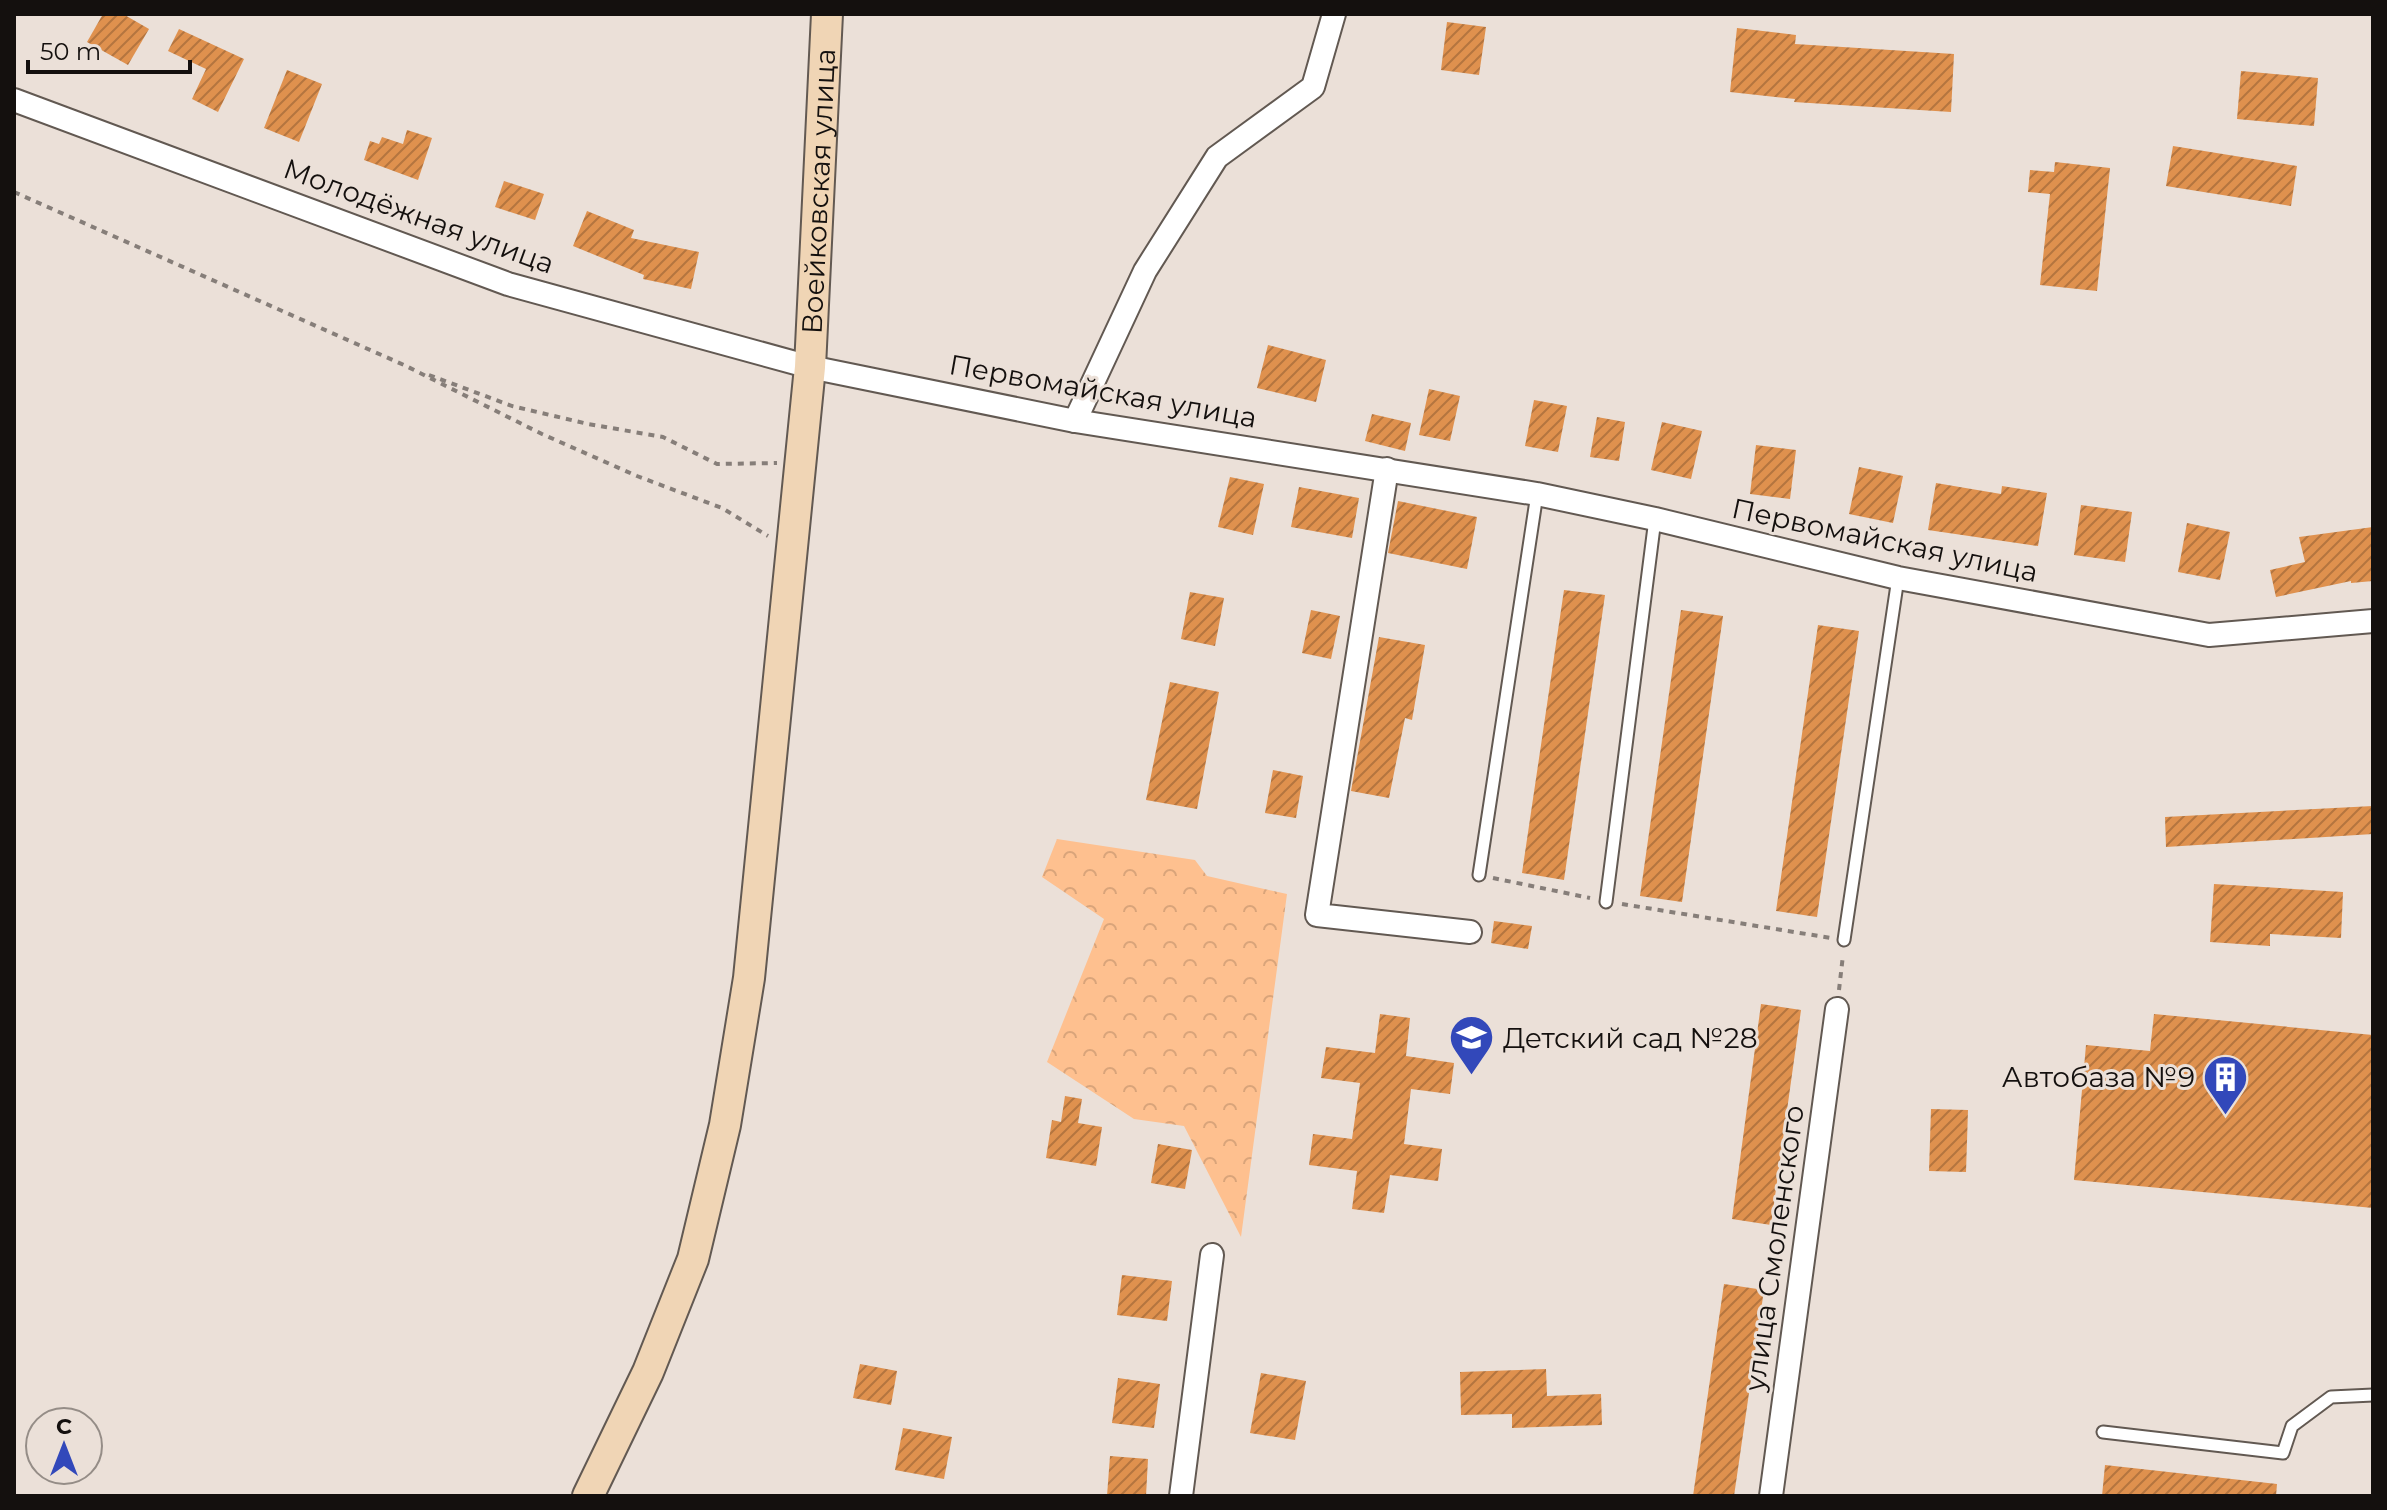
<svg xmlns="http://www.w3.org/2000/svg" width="2387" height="1510" font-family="Montserrat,sans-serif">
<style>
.forest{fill:url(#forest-crowns)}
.building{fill:url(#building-hatch)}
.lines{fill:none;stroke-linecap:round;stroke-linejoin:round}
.lane-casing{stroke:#625952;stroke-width:15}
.street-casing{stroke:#625952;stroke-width:26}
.secondary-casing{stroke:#625952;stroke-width:34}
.path{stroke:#867e79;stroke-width:4;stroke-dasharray:6 6;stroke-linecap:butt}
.lane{stroke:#fff;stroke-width:11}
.street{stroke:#fff;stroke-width:22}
.secondary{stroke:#f0d5b5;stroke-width:30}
.labels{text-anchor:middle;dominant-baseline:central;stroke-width:6;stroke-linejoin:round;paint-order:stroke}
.street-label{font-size:28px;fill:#14100e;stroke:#ebe0d8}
.poi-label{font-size:28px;fill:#14100e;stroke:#ebe0d8;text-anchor:start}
</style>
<defs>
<pattern id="forest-crowns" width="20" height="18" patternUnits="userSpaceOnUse" patternTransform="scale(2)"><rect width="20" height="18" fill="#fec08f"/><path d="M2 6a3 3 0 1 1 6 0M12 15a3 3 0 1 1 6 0" fill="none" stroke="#d9a47a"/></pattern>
<pattern id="building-hatch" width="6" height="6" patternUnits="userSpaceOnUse" patternTransform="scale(2)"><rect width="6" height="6" fill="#df914e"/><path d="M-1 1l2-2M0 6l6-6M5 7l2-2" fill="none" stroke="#b4753f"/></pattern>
</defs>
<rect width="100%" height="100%" fill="#ebe0d8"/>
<!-- forest -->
<path class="forest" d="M1057 839 1195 860 1207 876 1287 894 1241 1237 1184 1126 1134 1119 1047 1062 1104 919 1042 877Z"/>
<!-- building -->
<g class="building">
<path d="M103 14H123L149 29 128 65 87 42Z"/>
<path d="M1447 22 1486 27 1479 75 1441 70Z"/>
<path d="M1737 28 1796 35 1795 44 1954 54 1951 112 1794 102 1795 99 1730 92Z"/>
<path d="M179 29 244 59 218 112 192 99 206 69 168 51Z"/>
<path d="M287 70 322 84 299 142 264 128Z"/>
<path d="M2241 71 2318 78 2314 126 2237 119Z"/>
<path d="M407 130 432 138 418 180 364 160 370 141 379 144 382 137 403 144Z"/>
<path d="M2173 146 2297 166 2291 206 2166 186Z"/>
<path d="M2055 162 2110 168 2097 291 2040 285 2050 194 2028 192 2030 170 2054 172Z"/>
<path d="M504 181 544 194 535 220 495 207Z"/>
<path d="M587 211 634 230 631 238 699 252 691 289 643 279 644 275 573 246Z"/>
<path d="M1268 345 1326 360 1316 402 1257 388Z"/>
<path d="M1429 389 1460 396 1450 441 1419 435Z"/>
<path d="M1534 400 1567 406 1558 452 1525 446Z"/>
<path d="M1372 414 1411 423 1405 451 1365 441Z"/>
<path d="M1597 417 1625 422 1619 461 1590 457Z"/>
<path d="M1662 422 1702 431 1691 479 1651 470Z"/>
<path d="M1756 445 1796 450 1790 499 1750 494Z"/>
<path d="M1859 467 1903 476 1893 523 1849 514Z"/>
<path d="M1230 477 1264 484 1253 535 1218 527Z"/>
<path d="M1936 483 2001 494 2002 486 2047 493 2038 546 1928 530Z"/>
<path d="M1299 487 1359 498 1352 538 1291 527Z"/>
<path d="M1398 501 1477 517 1467 569 1388 553Z"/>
<path d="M2081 505 2132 512 2125 562 2074 555Z"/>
<path d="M2187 523 2230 532 2220 580 2178 572Z"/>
<path d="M2373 527V581L2351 583V581L2276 597 2270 570 2305 562 2299 537Z"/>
<path d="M1564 590 1605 595 1564 880 1522 873Z"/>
<path d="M1190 592 1224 598 1215 646 1181 639Z"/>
<path d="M1311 610 1340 616 1331 659 1302 653Z"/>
<path d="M1681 610 1723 616 1682 902 1640 896Z"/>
<path d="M1818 625 1859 631 1817 917 1776 911Z"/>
<path d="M1379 637 1425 645 1412 720 1405 718 1389 798 1351 791Z"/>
<path d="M1170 682 1219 692 1197 809 1146 800Z"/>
<path d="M1273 770 1303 776 1296 818 1265 813Z"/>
<path d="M2373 806V834L2166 847 2165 817Z"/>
<path d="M2214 884 2343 892 2341 938 2270 934V946L2210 942Z"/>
<path d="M1494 921 1532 926 1528 949 1491 943Z"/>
<path d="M1761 1004 1801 1010 1771 1225 1732 1219Z"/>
<path d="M1380 1014 1410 1018 1406 1056 1454 1063 1450 1094 1411 1089 1404 1144 1442 1149 1438 1181 1390 1175 1384 1213 1352 1209 1357 1171 1309 1165 1313 1134 1352 1139 1360 1083 1321 1078 1326 1047 1375 1053Z"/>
<path d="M2154 1014 2373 1035V1208L2074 1180 2086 1045 2150 1051Z"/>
<path d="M1065 1096 1082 1099 1078 1123 1102 1127 1096 1166 1046 1158 1052 1120 1061 1122Z"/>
<path d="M1931 1109 1968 1110 1966 1172 1929 1171Z"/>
<path d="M1158 1144 1192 1150 1185 1189 1151 1183Z"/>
<path d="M1122 1275 1172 1281 1167 1321 1117 1315Z"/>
<path d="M1724 1284 1764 1290 1734 1496H1693Z"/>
<path d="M860 1364 897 1371 891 1405 853 1398Z"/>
<path d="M1546 1369 1547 1396 1601 1394 1602 1425 1512 1428V1414L1461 1415 1460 1372Z"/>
<path d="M1261 1373 1306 1381 1295 1440 1250 1433Z"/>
<path d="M1118 1378 1160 1384 1154 1428 1112 1423Z"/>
<path d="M903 1428 952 1437 944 1479 895 1470Z"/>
<path d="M1110 1456 1148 1459 1146 1496H1107Z"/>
<path d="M2105 1465 2277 1484 2276 1496H2102Z"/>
</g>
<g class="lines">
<defs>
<g id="lane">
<path d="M1479 875 1537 494"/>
<path d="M1606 902 1655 519"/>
<path d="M1844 940 1898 578"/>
<path d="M2103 1432 2283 1453 2292 1426 2331 1397 2373 1395"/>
</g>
<g id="street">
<path d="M14 100 508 284 810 367 1075 421 1537 494 1655 519 1898 578 2209 635 2373 621"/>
<path d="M1075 421 1145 271 1217 157 1313 87 1334 14"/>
<path d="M1387 469 1317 915 1470 932"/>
<path d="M1181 1496 1212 1255"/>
<path d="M1771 1496 1837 1009"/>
</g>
<g id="secondary">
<path id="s1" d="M588 1496 648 1372 693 1259 725 1125 749 978 810 367 827 14"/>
</g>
</defs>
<!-- lane casing -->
<use href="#lane" class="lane-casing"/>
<!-- street casing -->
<use href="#street" class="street-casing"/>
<!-- secondary casing -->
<use href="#secondary" class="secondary-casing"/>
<!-- path -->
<g class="path">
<path d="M14 192 404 365 542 434 637 476 722 508 768 536"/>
<path d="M429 375 512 406 588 424 663 437 717 464 777 463"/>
<path d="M1493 878 1590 898"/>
<path d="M1622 904 1831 938"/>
<path d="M1839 990 1843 955"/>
</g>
<!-- lane -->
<use href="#lane" class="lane"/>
<!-- street -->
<use href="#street" class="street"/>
<!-- secondary -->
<use href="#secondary" class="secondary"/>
</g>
<!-- icons -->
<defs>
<symbol id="school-pin" viewBox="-11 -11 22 30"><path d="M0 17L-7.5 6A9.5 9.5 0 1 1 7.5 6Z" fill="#3248ba" stroke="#ebe0d8"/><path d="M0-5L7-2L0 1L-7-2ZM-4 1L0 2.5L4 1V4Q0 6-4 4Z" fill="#fff"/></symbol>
<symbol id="building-pin" viewBox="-11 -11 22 30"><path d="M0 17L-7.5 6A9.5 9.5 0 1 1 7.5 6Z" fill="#3248ba" stroke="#ebe0d8"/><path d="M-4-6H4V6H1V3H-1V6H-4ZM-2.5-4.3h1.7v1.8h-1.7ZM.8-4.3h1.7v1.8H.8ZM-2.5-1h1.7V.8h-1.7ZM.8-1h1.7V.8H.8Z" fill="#fff"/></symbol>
</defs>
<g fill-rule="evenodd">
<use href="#school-pin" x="1446" y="1012" width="51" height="69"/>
<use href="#building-pin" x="2200" y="1052" width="51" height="69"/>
</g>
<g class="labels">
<!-- street labels -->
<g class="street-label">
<text stroke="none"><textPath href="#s1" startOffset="1336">Воейковская улица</textPath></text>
<text transform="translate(419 216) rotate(20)">Молодёжная улица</text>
<text transform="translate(1103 391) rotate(10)">Первомайская улица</text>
<text transform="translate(1885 540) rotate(12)">Первомайская улица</text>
<text transform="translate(1774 1248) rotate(-82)">улица Смоленского</text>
</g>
<!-- poi labels -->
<g class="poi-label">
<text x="1503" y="1038">Детский сад №28</text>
<text x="2195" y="1077" text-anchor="end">Автобаза №9</text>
</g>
</g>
<!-- border -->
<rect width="2387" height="1510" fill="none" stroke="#14100e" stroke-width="32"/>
<!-- north arrow -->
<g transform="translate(64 1446)"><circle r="38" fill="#ebe0d8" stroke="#958d87" stroke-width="2"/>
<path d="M0-6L14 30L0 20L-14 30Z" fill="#3248ba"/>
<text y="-12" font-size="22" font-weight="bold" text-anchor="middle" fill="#14100e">С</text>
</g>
<!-- scale -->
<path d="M28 60v12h162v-12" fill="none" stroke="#14100e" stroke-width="4"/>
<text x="40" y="60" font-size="24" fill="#14100e" stroke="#ebe0d8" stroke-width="6" paint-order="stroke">50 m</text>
</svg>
